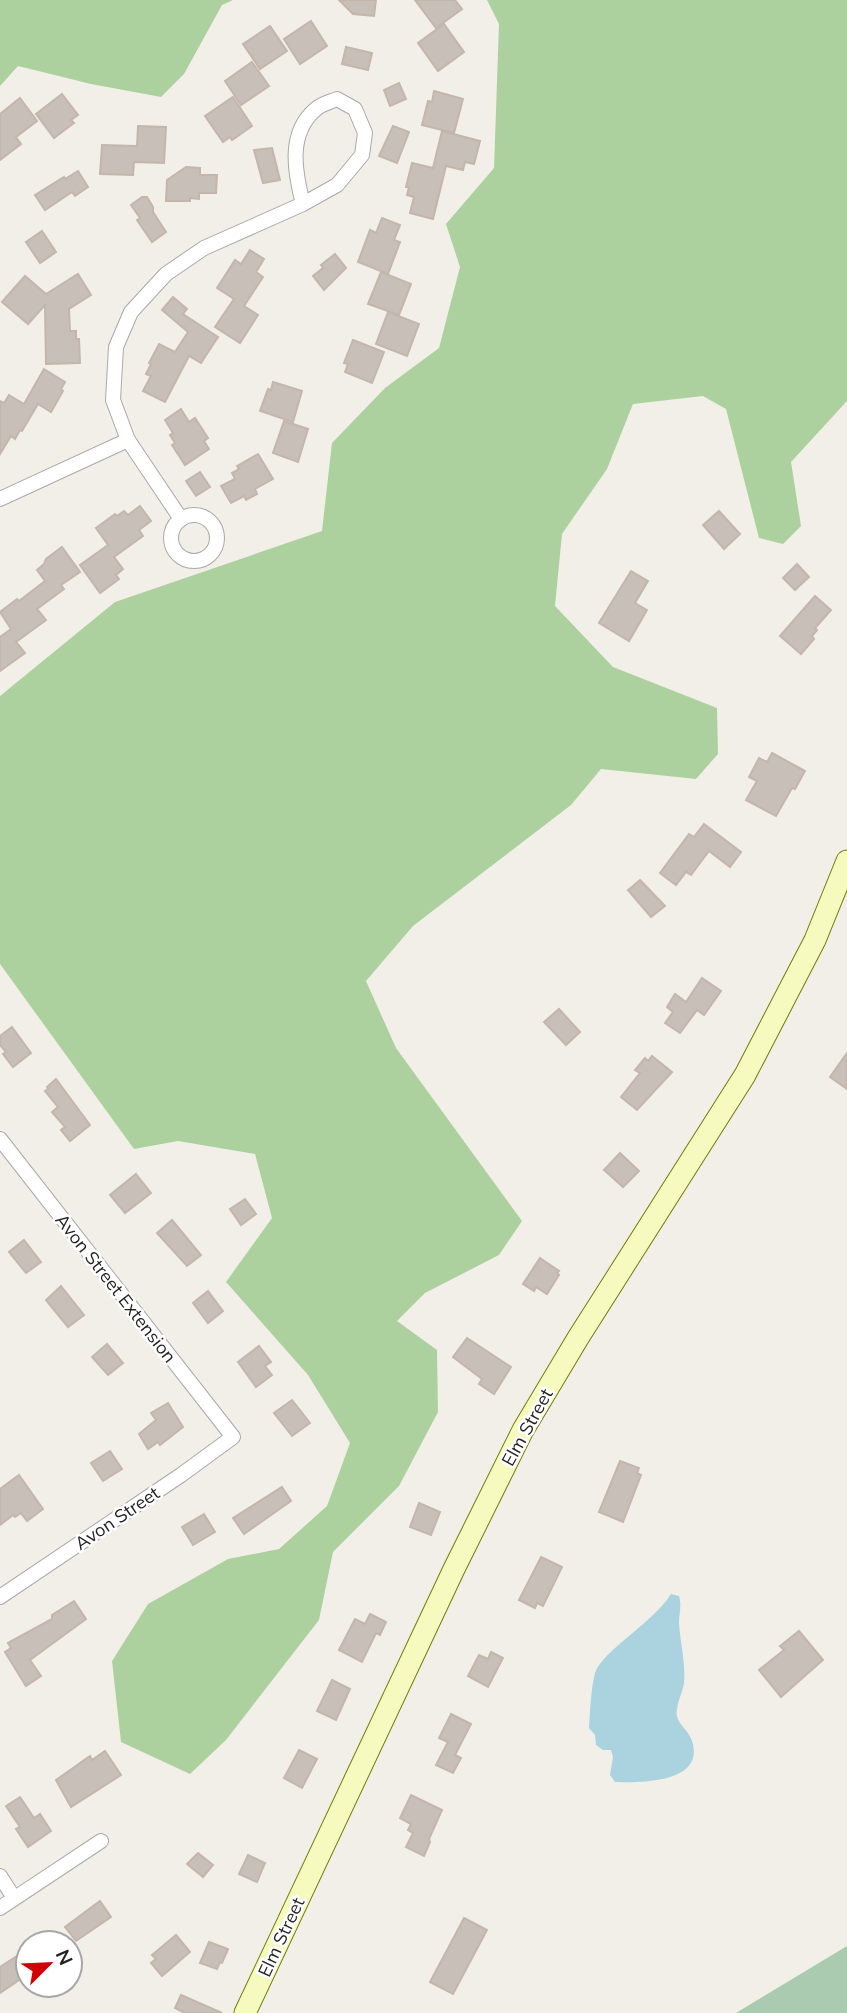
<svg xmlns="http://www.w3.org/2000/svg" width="847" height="2013" font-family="Mulish,sans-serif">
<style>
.forest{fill:#add19e}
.cemetery{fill:#aacbaf}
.water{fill:#aad3df}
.building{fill:#c7bfb8;stroke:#c4b6ab;stroke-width:2}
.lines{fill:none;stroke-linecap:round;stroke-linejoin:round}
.street-casing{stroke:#a9a9a9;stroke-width:16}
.secondary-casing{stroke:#707d05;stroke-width:23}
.street{stroke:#fff;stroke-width:14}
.secondary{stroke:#f7fabf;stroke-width:21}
.labels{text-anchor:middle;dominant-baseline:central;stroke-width:5;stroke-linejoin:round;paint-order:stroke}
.street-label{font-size:18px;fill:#222;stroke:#fff}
</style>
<rect width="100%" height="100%" fill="#f2efe9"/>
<!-- forest -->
<g class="forest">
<path d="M0 0H233L222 5 184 74 161 97 91 84 18 66 0 86Z"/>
<path d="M487 0H847V401L791 462 801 526 783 544 759 538 726 409 703 396 633 404 607 469 562 534 555 606 613 667 717 708 718 754 696 779 601 769 571 805 413 926 366 981 396 1048 522 1221 499 1255 425 1293 397 1321 437 1350 438 1412 399 1486 333 1552 319 1620 226 1740 190 1774 121 1742 112 1661 148 1604 228 1559 279 1549 327 1506 350 1443 308 1375 226 1282 272 1218 255 1154 178 1141 134 1149 0 964V696L115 602 322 531 332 443 385 388 439 348 460 267 446 224 494 168 499 24Z"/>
</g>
<!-- cemetery -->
<path class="cemetery" d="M847 1946V2013H736Z"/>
<!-- water -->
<path class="water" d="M671 1594 679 1596C682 1606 679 1613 679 1623 680 1642 686 1664 684 1683 683 1691 678 1700 677 1709 674 1723 688 1728 692 1741 706 1783 639 1783 615 1782L610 1775 613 1757 611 1750H603L596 1745 595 1735 589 1728C590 1712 591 1688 595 1673 602 1651 654 1622 671 1594Z"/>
<!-- building -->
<g class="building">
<path d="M339 0H376L374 16 353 14Z"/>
<path d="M415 0H455L462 9 436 28Z"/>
<path d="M311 21 327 46 300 64 284 39Z"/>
<path d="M444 24 464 52 438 71 418 43Z"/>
<path d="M270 26 287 51 260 69 243 44Z"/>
<path d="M346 47 372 53 368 70 342 64Z"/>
<path d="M252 62 269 86 241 105 225 81Z"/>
<path d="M399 83 406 99 390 106 384 90Z"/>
<path d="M434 91 463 99 454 133 422 125 428 101 432 102Z"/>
<path d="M62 94 78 115 71 120 74 123 54 138 36 114Z"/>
<path d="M233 97 252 126 232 140 230 137 223 142 205 116Z"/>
<path d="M20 98 37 121 16 137 21 144 0 160V114Z"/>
<path d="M138 126 166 127 164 163 134 162 133 175 100 174 102 145 137 146Z"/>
<path d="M393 126 409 132 397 163 379 156Z"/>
<path d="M442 131 480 141 474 164 465 162 463 170 446 166 433 219 410 213 414 197 407 195 409 187H406L412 163 433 168Z"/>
<path d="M272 148 280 180 263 183 254 150Z"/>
<path d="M186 167 200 168V175H217L216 193H199V199L190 198V201H166L167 180Z"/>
<path d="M78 171 88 187 75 196 72 192 45 210 35 195 64 177 65 179Z"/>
<path d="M142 197H147L153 207V212L166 232 152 242 137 220 140 218 131 205Z"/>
<path d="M382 218 400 225 394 240 400 242 388 274 358 262 370 230 376 233Z"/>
<path d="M42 231 56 252 40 263 26 242Z"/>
<path d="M250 250 264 259 256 272 263 277 244 306 258 315 240 343 215 327 234 299 217 288 235 260 241 264Z"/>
<path d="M335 254 346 268 324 290 313 276 323 268 321 265Z"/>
<path d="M381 272 411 284 399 315 368 304Z"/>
<path d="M78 274 91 295 69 309 70 331H76V339H79L80 363 46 364 45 305 28 324 2 302 25 276 46 294Z"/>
<path d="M173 297 187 309 183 314 218 337 201 363 189 356 165 402 143 391 151 376 146 374 151 364 149 363 159 344 175 352 188 332 162 310Z"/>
<path d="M388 312 419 324 407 356 376 344Z"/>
<path d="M353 340 384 352 372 383 345 372 348 364 344 363Z"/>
<path d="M44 369 65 382 61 389 63 391 51 412 38 404 22 431 20 430 15 439 11 436 0 454V401L4 403 9 395 24 404Z"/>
<path d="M273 382 302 391 293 422 260 411 268 389 271 390Z"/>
<path d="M181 409 189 422 195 418 208 438 204 441 209 449 185 465 172 445 175 443 170 435 173 433 165 420Z"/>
<path d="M284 421 308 429 298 462 273 453Z"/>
<path d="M258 454 273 479 255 489 257 494 246 500 244 496 231 503 221 486 235 479 232 473 239 469 237 466Z"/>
<path d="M200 472 210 487 196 496 186 481Z"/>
<path d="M140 506 151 521 139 530 143 536 114 557 123 569 116 575 119 579 100 593 80 565 108 545 96 528 115 514 117 516 124 511 128 515Z"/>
<path d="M719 511 740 534 724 549 703 525Z"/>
<path d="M62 547 80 572 61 585 64 589 37 609 46 620 16 642 25 653 0 671V637L11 629 0 612 17 599 19 601 45 581 37 570 44 564 46 559Z"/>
<path d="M797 564 809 577 795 590 783 578Z"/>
<path d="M631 571 648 581 635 603 647 610 629 641 599 623Z"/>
<path d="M815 596 831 610 815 628 817 630 812 636 814 639 801 654 780 636Z"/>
<path d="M772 753 805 771 795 789 792 788 776 816 746 800 757 781 749 777 759 758 767 762Z"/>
<path d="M704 824 741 852 730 867 709 851 691 875 686 872 676 885 660 873 689 834 694 837Z"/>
<path d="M640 880 665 906 651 917 628 890Z"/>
<path d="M702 978 721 991 704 1015 697 1010 680 1033 665 1023 673 1012 667 1007 675 994 686 1002Z"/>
<path d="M559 1009 580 1032 566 1045 544 1022Z"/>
<path d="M12 1027 31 1053 13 1067 3 1054 6 1052 0 1045V1036Z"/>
<path d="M847 1053V1089L830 1077Z"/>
<path d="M652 1056 672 1072 637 1110 621 1097 640 1073 635 1070 645 1058 648 1061Z"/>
<path d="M56 1079 90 1125 70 1141 61 1130 65 1127 52 1112 58 1107 45 1091 48 1089 47 1087Z"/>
<path d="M620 1153 639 1171 623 1187 604 1170Z"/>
<path d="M136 1174 151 1193 125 1213 110 1195Z"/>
<path d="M245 1199 256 1214 241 1225 230 1209Z"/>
<path d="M172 1220 201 1255 187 1266 157 1233Z"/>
<path d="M24 1240 41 1262 26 1273 9 1252Z"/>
<path d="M540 1258 559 1271 557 1273 559 1275 547 1294 536 1287 534 1291 523 1284Z"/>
<path d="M61 1286 84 1315 68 1327 46 1300Z"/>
<path d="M208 1291 223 1311 208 1323 193 1303Z"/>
<path d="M467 1338 511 1367 494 1394 479 1384 482 1379 453 1357Z"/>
<path d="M107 1344 123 1363 108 1375 92 1357Z"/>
<path d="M259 1346 271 1362 265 1366 272 1375 256 1387 238 1362Z"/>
<path d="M292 1400 310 1423 292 1436 274 1413Z"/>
<path d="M168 1403 183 1427 160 1445 158 1442 148 1449 139 1434 156 1420 151 1413Z"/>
<path d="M110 1451 122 1469 103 1481 91 1463Z"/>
<path d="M620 1461 639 1468 637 1473 641 1475 623 1522 599 1512Z"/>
<path d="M19 1475 43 1509 27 1521 21 1513 15 1517 13 1515 0 1525V1489Z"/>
<path d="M282 1487 291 1501 244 1534 233 1518Z"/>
<path d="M419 1503 440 1512 431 1535 410 1527Z"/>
<path d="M204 1514 215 1532 193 1545 182 1527Z"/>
<path d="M541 1557 562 1567 543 1606 537 1603 535 1608 519 1600Z"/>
<path d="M74 1601 86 1619 30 1660 41 1676 26 1686 5 1652 11 1648 8 1643 52 1619V1615Z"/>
<path d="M370 1614 386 1622 380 1635 376 1633 362 1662 339 1650 355 1619 365 1624Z"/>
<path d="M799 1631 823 1660 781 1697 759 1670 784 1650 780 1646Z"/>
<path d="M491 1652 503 1658 488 1687 468 1676 479 1655 488 1659Z"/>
<path d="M332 1680 350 1689 336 1720 317 1711Z"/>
<path d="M451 1714 471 1724 455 1755 461 1758 453 1773 436 1765 448 1742 439 1738Z"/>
<path d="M299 1750 317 1759 302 1788 284 1778Z"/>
<path d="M105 1751 121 1775 71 1807 56 1780 90 1756 92 1760Z"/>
<path d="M411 1795 442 1810 429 1839 430 1842 424 1856 406 1847 413 1833 408 1830 411 1824 400 1818Z"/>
<path d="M20 1797 34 1818 40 1814 51 1831 28 1847 16 1829 20 1827 6 1806Z"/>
<path d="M198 1853 213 1865 203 1877 187 1864Z"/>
<path d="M248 1855 265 1863 257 1882 239 1874Z"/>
<path d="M100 1901 111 1917 76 1941 65 1927Z"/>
<path d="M464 1918 487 1930 453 1994 430 1982Z"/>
<path d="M176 1935 190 1952 162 1976 151 1963 156 1959 152 1955Z"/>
<path d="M209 1942 228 1949 222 1963 220 1962 217 1969 200 1963Z"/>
<path d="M20 1954 28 1965V1974L0 1993V1967Z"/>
<path d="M181 1995 222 2013H185L175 2008Z"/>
</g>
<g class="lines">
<defs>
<g id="street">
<path d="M128 440 181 519"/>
<path d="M0 499 128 440 113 400 116 347 131 312 166 274 204 248 303 204 337 185 362 155 365 133 355 109 337 99C330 102 321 104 316 109 287 133 295 173 303 204"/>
<circle cx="194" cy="538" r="23"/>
<path d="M0 1139 233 1437 181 1475 0 1597"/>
<path d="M0 1876 14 1898"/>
<path d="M0 1908 101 1841"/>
</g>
<path id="secondary" d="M245 2013 454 1569 523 1430 578 1338 745 1075 815 940 847 861"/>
</defs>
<!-- street casing -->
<use href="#street" class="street-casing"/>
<!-- secondary casing -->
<use href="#secondary" class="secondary-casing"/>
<!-- street -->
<use href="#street" class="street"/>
<!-- secondary -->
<use href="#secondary" class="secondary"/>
</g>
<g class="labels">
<!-- street labels -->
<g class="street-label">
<text transform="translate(116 1288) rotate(52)">Avon Street Extension</text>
<text transform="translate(527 1427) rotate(-61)">Elm Street</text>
<text transform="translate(117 1518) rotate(-34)">Avon Street</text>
<text transform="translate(281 1937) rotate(-65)">Elm Street</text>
</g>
</g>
<!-- north arrow -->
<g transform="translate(49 1964) rotate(66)"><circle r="33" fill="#ffffff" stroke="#a7a7a7" stroke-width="2"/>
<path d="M0-5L12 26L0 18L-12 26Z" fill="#d40000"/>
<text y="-10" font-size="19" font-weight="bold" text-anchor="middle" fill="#222222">N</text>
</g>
</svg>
